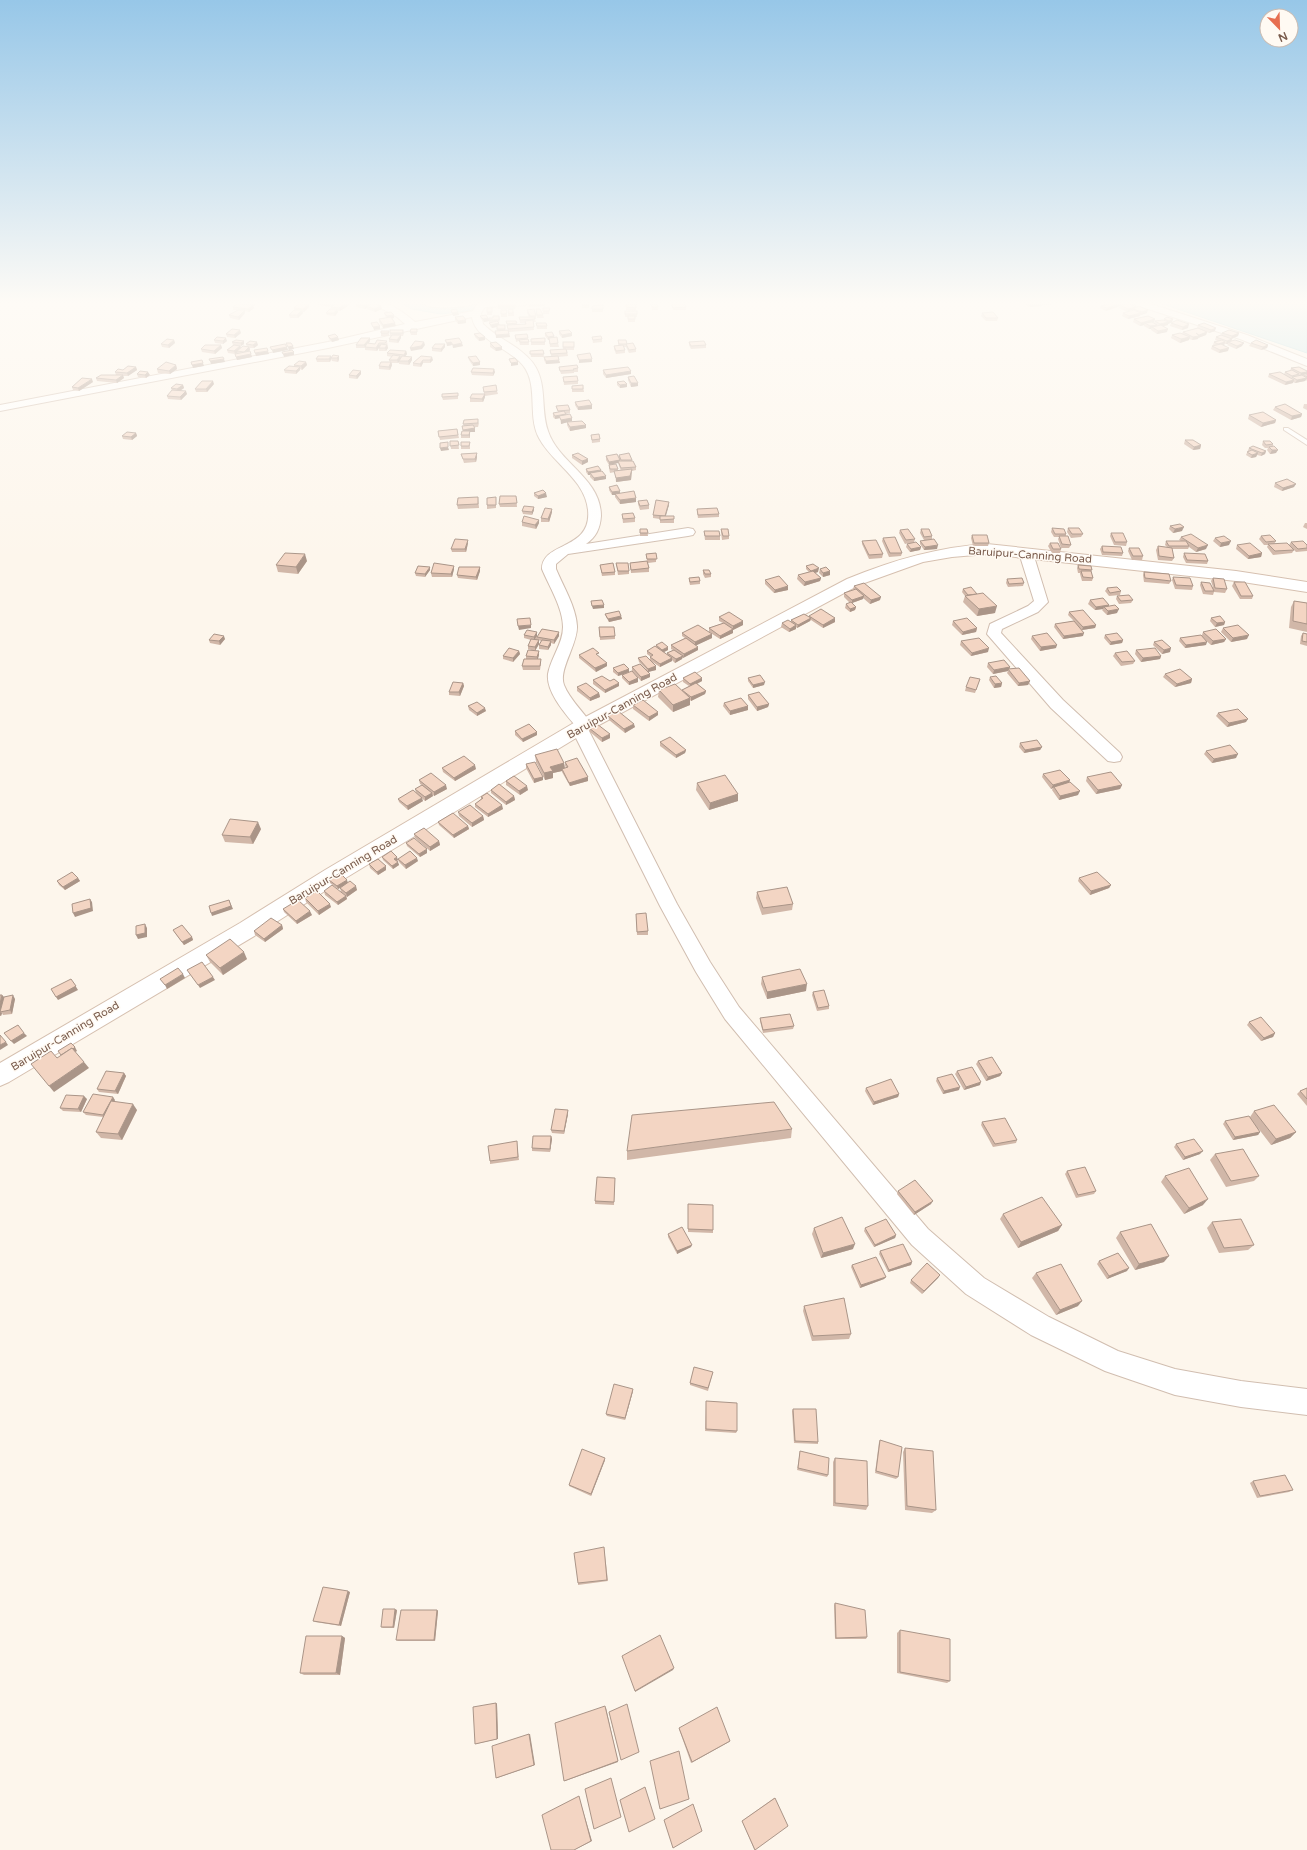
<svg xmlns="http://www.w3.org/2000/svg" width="1307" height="1850" font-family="'Varela Round',sans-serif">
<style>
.water{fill:#bfe3e8;stroke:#a5d3da}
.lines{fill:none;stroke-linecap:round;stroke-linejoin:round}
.service-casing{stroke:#d1beb0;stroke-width:2}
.minor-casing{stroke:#d1beb0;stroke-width:2}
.secondary-casing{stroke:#d6c0b0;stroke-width:2}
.service{fill:#fff;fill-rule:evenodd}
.minor{fill:#fff;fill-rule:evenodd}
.secondary{fill:#fff;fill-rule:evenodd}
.wall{fill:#d1b7a8}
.shaded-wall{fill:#aa9588}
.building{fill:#f3d5c3;stroke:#aa9588}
.labels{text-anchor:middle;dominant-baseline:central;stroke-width:3;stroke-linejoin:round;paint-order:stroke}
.street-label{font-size:11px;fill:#7a5c4d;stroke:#fffaf3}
</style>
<rect width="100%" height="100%" fill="#fdf6ec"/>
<!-- water -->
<g class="water">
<path d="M399 302H430L445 306 484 303 475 310 441 314 412 309Z"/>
<path d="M1157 302H1307V353Z"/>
</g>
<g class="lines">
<defs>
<path id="service" d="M1284 428H1288L1307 440V445L1284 430Z"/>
<g id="minor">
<path d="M370 302C387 299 403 312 415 322L473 311 478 302H531L526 305 485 307 481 313 483 324C498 339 520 346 533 363 548 384 540 408 548 431 559 464 601 478 601 516 600 529 596 537 586 544L688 528 693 529 695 532 693 535 688 536 568 554 556 564V569C563 586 576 607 577 626 578 644 558 670 564 685 570 700 583 711 592 725L588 729 677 904 710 962 739 1007 928 1229 984 1278 1049 1317 1118 1351 1175 1369 1241 1381 1307 1389V1415L1241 1407 1175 1395 1105 1371 1031 1335 966 1294 912 1245 725 1019 696 972 660 906 571 728 574 724C564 712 546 691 548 674 551 657 563 644 563 627 563 608 549 586 542 569 542 541 592 551 588 510 585 479 552 463 539 438 526 414 541 381 519 361 504 347 475 338 472 317L328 348 0 411V405L328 342 405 324 397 317Z"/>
<path d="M420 302H476L474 304C463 307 429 311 420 302Z"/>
<path d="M1131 302H1145L1247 335 1307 359V366L1240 339 1133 304Z"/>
<path d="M1026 549 1031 550 1033 553 1048 602 1038 612 1002 629 1001 633 1063 700 1120 753 1122 757 1120 761 1114 762 1108 761 1051 708 987 634 990 624 1028 606 1034 601 1019 553 1021 550Z"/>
</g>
<path id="secondary" d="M987 544 1236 571 1307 582V592L1236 581 987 554 952 557 923 562 859 585 586 732 339 882 256 935 9 1082 0 1086V1063L240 923 325 870 572 724 847 579C893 560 938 547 987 544Z"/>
</defs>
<!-- service casing -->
<use href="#service" class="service-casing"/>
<!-- minor casing -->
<use href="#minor" class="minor-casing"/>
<!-- secondary casing -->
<use href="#secondary" class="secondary-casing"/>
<!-- service -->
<use href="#service" class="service"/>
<!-- minor -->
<use href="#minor" class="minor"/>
<!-- secondary -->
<use href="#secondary" class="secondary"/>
</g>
<!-- wall -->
<g class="wall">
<path d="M230 302H239L238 303 246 304 245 302 257 303 254 306H253L254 308 249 312 245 311V313L239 320 230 318 229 315 237 310H233V307L236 304H231Z"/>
<path d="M317 302H338L337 303H338V302H352L349 305 348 304V306L340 311H338V312L335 316 327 315 326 313 332 309 331 307 318 305Z"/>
<path d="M372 302V304L381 306 382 309 375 312 367 309V308L365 309 356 307V304Z"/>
<path d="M545 302V306L529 307V304Z"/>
<path d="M581 302H589V308H582Z"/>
<path d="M671 302 686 307V310H673L671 305Z"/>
<path d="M798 302H809V304H799Z"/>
<path d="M1026 302H1053L1052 304 1044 305 1042 304V306L1030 307 1025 304Z"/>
<path d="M1105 302 1122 303 1121 305 1136 307 1135 308 1147 313 1141 315H1140V316L1128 319 1122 316 1123 313 1132 311V310L1127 312 1119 308 1120 306 1106 311 1100 308 1101 306 1105 305Z"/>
<path d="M626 304H636V311L626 310Z"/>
<path d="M651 304H657L658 310H652Z"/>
<path d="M603 305V312H592V306Z"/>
<path d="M498 306H516L515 309H498Z"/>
<path d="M309 307 304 312H303V313L298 318H290L289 315 294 310V308Z"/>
<path d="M550 308 549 314H543V311Z"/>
<path d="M536 309 543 315 544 318H537Z"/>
<path d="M507 310V317H501V314Z"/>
<path d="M527 310 536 316V319H535L536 322H533L534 330 509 332 510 337 496 338 495 331H497V327L492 328 490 326 489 321 484 322 481 319 480 316 488 318H493L499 316 500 319 499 323V325H505V330H508L506 321H516L517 325 525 324V323H520L519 317H529L527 313Z"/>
<path d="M492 311V315H487V312Z"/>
<path d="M625 311H637V317H635V322H628V317H625Z"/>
<path d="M514 312V316H508V313Z"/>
<path d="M384 313 394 318 392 319 396 326 383 328 379 322V319L386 318Z"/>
<path d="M982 313 998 318 997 321H986L981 316Z"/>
<path d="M455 317 466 323 458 324 455 320Z"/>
<path d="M1134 319H1155L1154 323 1155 321 1163 320 1173 319 1172 322 1168 324V325L1164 326 1167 332 1157 334 1151 330V329H1149L1144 326V325L1140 326 1133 322Z"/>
<path d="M536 323 547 326V329H537Z"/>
<path d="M1171 323 1188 328 1182 330 1170 326Z"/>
<path d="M1198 325 1215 331 1209 333 1204 331 1207 332 1206 335 1198 338V339L1192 340 1189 339V340L1180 343 1171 338 1172 335 1182 333 1183 332 1197 328Z"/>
<path d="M390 330 404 333 403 336H401V338L398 343 389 342V339L391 336H390Z"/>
<path d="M389 331V336H381V333Z"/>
<path d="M559 331 572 333V336L562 338 559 334Z"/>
<path d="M410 332H417V335H411Z"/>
<path d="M241 333 235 338 227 337 226 334Z"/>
<path d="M545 333 554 336V337L558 343 559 347H550L549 339 548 340 545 336Z"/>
<path d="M1222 333H1239L1238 336 1232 339V341L1242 346 1236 349 1227 345 1228 344H1225L1224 345 1228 351 1219 353 1211 349 1212 346H1214L1213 345 1214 342 1218 341 1215 340 1216 337 1221 335Z"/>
<path d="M474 334 485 337V340L479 341 475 337Z"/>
<path d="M515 335 528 338 529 345H520L519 341 516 342Z"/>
<path d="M328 336 339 340 332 342 329 339Z"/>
<path d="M592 337 602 339V342L593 343Z"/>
<path d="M370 338V341L369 343 375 344 387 341 388 348 386 351H379V348L377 351 365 350V348H356V345Z"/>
<path d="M545 338V345H531V339Z"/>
<path d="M174 340 175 343 169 348 162 347 161 344Z"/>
<path d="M214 340 227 341 223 344 215 343Z"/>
<path d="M445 340 463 346 453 348 452 345 447 346Z"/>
<path d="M618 340 627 344 636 349V352L629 353 626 347H624L625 350V353L616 354 614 349V346L618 345Z"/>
<path d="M244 341V344L241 346V348L247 347 246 344 258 345 254 348H250V350L249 351 251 354 252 357 237 360 235 354 228 353 227 350 233 345 232 342Z"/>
<path d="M574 342V350H567L568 356 558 357 560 363 546 364 544 360V357L551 356 550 350H563V347Z"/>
<path d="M689 342 706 345V348L691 349 689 345Z"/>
<path d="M490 343 502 350 496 351 490 347Z"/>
<path d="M1251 343 1268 345 1267 348 1261 350 1249 346Z"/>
<path d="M445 344V347L441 352 432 351V348Z"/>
<path d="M221 345 222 348 215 354 202 352 201 349Z"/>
<path d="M543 350 544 357H531L530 351Z"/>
<path d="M406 351 407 354 405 356 412 360 409 365 399 364V362L398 363H392V365L390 370 379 369V366L390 362 389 360 392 357 387 356V353Z"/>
<path d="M339 356V359L338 362 332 361 331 359 330 362H317L316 359 331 358Z"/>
<path d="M421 356 433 360 430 363H423L421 367 413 366V363Z"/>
<path d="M468 357 480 362V365L473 366 469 360Z"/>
<path d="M306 362 307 365 302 370 300 369V370L296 374 285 373 284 370 294 367V365Z"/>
<path d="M176 365 177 369 170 374 158 373 157 369Z"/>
<path d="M136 367 137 370 128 376H123L124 378 117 383 97 381 96 378 116 375 115 372Z"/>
<path d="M559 367 578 368V372H574V373L561 374Z"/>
<path d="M1291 368 1307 371V381L1306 380 1305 381 1295 383 1293 382V383L1285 385 1268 377 1269 374H1284L1285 372 1290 371Z"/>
<path d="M603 370 631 371V374L606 378 603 374Z"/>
<path d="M471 372H495L493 376 472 375Z"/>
<path d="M137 374 150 375 146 378 138 377Z"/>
<path d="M361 374 357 379 349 378V375Z"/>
<path d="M563 377 578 381V384L564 385Z"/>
<path d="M628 377 638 383V386L631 387 628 380Z"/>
<path d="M93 382 79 391 73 390 72 387Z"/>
<path d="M617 382 627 384V387L620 388 617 385Z"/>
<path d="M214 384 207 392H196L195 389Z"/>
<path d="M183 385 184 388 180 391 187 394 181 400 168 399 167 396 172 391 171 388Z"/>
<path d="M583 385 584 392H572V386Z"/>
<path d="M483 387 497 391 498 394 485 396V397L483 402H470V398L484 394Z"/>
<path d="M458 393V399L443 400 442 397Z"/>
<path d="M575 402 592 405V409L578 410 575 405Z"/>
<path d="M1304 404H1307V410L1303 408Z"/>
<path d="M556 406 570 410V413L566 414V415L572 418V421L568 422 586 425V428L570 431 567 425V422L561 424 560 418 555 419 553 417V413L558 412Z"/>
<path d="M1275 407 1302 414 1301 417 1291 420 1273 410Z"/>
<path d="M1249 415 1276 420 1275 423 1261 427 1248 419Z"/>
<path d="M479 423 478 427H474L475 432H470V438H461V435L463 431 462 426H464L463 424Z"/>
<path d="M457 429 459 438 440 440 438 431Z"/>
<path d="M136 433 137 436 132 440 123 439 122 436Z"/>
<path d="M591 435 600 439V442L592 443Z"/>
<path d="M1185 440 1201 445 1200 449 1193 450 1184 444Z"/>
<path d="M450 441H458L459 449H451Z"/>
<path d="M1263 441 1273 444V446L1276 453 1270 454 1267 450 1268 448H1265L1262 445Z"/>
<path d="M470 445V449H461V446Z"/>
<path d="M1249 448 1266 451 1265 454 1261 456 1257 455 1256 457 1251 458 1246 455Z"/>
<path d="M477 453V457L476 462 464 463 461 454Z"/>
<path d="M572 455 588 462 582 465 572 458Z"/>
<path d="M619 455 632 460V461L636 467V470L632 471 631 480 616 482 615 472 610 473 609 468V465L618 469V471H621L618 463 609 465 606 460V456L619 458Z"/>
<path d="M586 469 601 471 606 479 594 481 590 477V475H588L586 472Z"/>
<path d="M1275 483 1294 487 1282 491 1274 487Z"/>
<path d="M609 487 620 493 636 498V502L620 504 615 497V495H612L609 490Z"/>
<path d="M534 493 547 497 538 499 534 496Z"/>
<path d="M516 496 517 507H500L499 504Z"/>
<path d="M478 497 479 508 458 509 457 505Z"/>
<path d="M496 497V508L487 509V505Z"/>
<path d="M638 501 649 505V509L640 510 638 504Z"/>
<path d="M669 505 665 516 674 519V523H660V519L653 518V515Z"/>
<path d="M552 509V512L549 522H541V518Z"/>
<path d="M697 509 719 514V517L698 518 697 512Z"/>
<path d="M534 510 532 515 523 514 522 511Z"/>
<path d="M622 514 635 518V522L623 523Z"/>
<path d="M522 522 539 523 536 529 522 526Z"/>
<path d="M1305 523H1307V529L1303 527Z"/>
<path d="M1170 526 1182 531 1173 533 1169 529Z"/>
<path d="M1052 528 1066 534V536L1071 545 1069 548H1061L1058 539 1059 537H1054L1051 532Z"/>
<path d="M1068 528 1083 534 1081 537 1071 538 1067 532Z"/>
<path d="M640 529H647L648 536H640Z"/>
<path d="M721 529 729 536V539L722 540 721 532Z"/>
<path d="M921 529 932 536V539L937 549 924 550 920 544V541L924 540 920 533Z"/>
<path d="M900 530 915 539 914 542 921 547 920 550 910 552 906 547 907 544 909 543 905 544 899 533Z"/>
<path d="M704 531 720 536V540H705Z"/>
<path d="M1111 533 1127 542 1126 546 1114 545 1110 536Z"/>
<path d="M972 535 989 543 988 546H973L971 538Z"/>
<path d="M1261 536 1276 541 1274 544 1289 545 1291 542 1307 545V551L1296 552 1294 550 1292 553 1273 555 1267 547 1268 545H1264L1259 539Z"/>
<path d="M1181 537 1206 549 1196 552 1189 547 1188 549H1172L1174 558 1172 561 1158 560 1156 550 1158 546 1167 547 1165 545 1166 541H1181L1179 540Z"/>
<path d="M883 538 902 553 901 556 889 557 882 541Z"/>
<path d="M1215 538 1229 545 1220 547 1213 541Z"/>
<path d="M862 541 883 554 882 558 869 559 862 544Z"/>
<path d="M468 543 466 552H452L451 549Z"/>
<path d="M1050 543 1061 549 1060 553H1052L1048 546Z"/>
<path d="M1237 545 1262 553 1261 557 1248 559 1236 549Z"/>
<path d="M1102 546 1123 553 1122 556 1102 555 1100 549Z"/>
<path d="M1129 548 1143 556 1142 560H1132L1128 551Z"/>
<path d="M656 553V562L648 563 649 568V572L631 573 630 563 647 561 646 554Z"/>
<path d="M1184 553 1208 561 1207 564 1186 563 1183 557Z"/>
<path d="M307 561 298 574 278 572 276 565Z"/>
<path d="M616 563 629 571V574L618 575Z"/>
<path d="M600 565 615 572V575L602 576Z"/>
<path d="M1078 565 1092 570 1091 571 1093 578 1092 581H1082L1080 574V573H1078L1077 568Z"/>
<path d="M806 566 818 572 815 573 821 578 820 581 804 586 797 579 798 575 809 572 806 569Z"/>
<path d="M480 567V571L477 580 458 578 457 575Z"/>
<path d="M454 569 452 577H432L431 573Z"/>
<path d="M820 569 830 575 823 577 819 573Z"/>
<path d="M430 570 425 577 416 576 415 573Z"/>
<path d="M703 570 711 574V577L705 578 703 574Z"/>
<path d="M1144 572 1171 581 1169 584 1144 582 1143 575Z"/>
<path d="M1173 577 1193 586 1192 590 1175 589 1172 580Z"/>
<path d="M689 578 700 581V584L690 585 689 581Z"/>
<path d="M1213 578 1227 589 1225 593 1214 592 1213 595 1203 594 1200 585 1201 582 1213 587 1211 581Z"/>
<path d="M1007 579 1024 583 1023 586 1008 587 1006 583Z"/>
<path d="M765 580 788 590 774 593 765 584Z"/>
<path d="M1234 582 1253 596 1252 599H1240L1232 586Z"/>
<path d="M854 586 880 600 870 604 863 598V599L852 603 856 607 855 610 850 612 845 608 846 604 850 603 844 597V593L854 590 853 589Z"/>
<path d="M1107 588 1121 591 1120 595 1109 596 1105 591Z"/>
<path d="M963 589 995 613 977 616 963 602 965 596 962 592Z"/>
<path d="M1117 596 1133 600 1131 603 1119 604 1116 599Z"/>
<path d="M1090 600 1109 605V606L1117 613 1107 615 1102 610 1103 609 1095 610 1088 604Z"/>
<path d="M1294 601 1307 603V632L1289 628 1291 607Z"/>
<path d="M1069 612 1096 625 1095 628 1082 630 1083 636 1063 639 1054 627 1055 624 1074 621 1068 615Z"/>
<path d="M605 614 621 616 622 619 609 622 606 617Z"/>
<path d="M809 616 835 622 823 628 811 620 810 621 797 628 796 627V629L789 632 781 627 782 623 791 622V620L809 617Z"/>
<path d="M719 617 743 621V625L733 630V633L720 639 709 632V628L723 623 719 621Z"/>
<path d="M1211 618 1225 622 1224 625 1215 627 1210 621Z"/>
<path d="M953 621 977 628 976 632 962 635 952 625Z"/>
<path d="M599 627 615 636V639L600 640Z"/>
<path d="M1223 628 1247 639 1231 642 1221 632Z"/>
<path d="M537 632V636H559L554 644 551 643V645L548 650 539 649V645L541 641 539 640V644L535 651 528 649V646L531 640 524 638V635Z"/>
<path d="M1203 632 1226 639 1224 642 1211 645 1203 638 1206 645 1185 648 1179 641 1180 638 1202 635Z"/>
<path d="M682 633 712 634V638L696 645 698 650 683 658V657L682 659 675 663 672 660V661L660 667 651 661 656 670 648 672 650 674V677L641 681 632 671V667L646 669 639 662 638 658 650 660V657H651L647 654V651L656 647V645L668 647V650L664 652 667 655V653L673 650 671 649V645L685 638 682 636Z"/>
<path d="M1303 633 1307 634V646L1300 644 1301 636Z"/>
<path d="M1105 635 1123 640 1122 643 1110 645 1104 638Z"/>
<path d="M1032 636 1056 648 1040 651 1031 639Z"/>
<path d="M225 639 220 645 210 643 209 640Z"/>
<path d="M961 641 988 652 971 656 960 645Z"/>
<path d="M1154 642 1170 652 1162 654 1153 645Z"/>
<path d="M1136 650 1161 656 1160 659 1141 662 1135 654Z"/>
<path d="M519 651 520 654 513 662 503 659V656Z"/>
<path d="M1115 653 1135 661 1133 664 1121 666 1113 656Z"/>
<path d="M539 655 538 659 541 663 540 670H523L522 666 526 659V656Z"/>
<path d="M579 655 599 657 607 666 596 672 579 658Z"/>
<path d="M988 663 1010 667 1009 669 1030 681 1028 685 1018 686 1007 673 1008 671 993 674 987 667Z"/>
<path d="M613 668 629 669V672L638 682 629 685 622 678V675L618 676 613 672Z"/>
<path d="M1165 674 1192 679 1191 683 1175 687 1163 677Z"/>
<path d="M990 677 1002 683 1001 687 994 688 989 680Z"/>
<path d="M683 678H702V681L697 684 706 691 705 694 691 701 690 700V705L673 712 658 697 659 690H682L689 686 683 682Z"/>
<path d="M748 678 764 685 753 688 748 681Z"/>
<path d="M980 679 975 693 965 691 966 687Z"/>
<path d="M593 680 610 681 619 686 605 693 593 684Z"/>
<path d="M463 683 464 686 460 696 449 695V692Z"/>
<path d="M577 687 599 693 600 697 590 701 577 691Z"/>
<path d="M748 695 769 704 768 707 757 711 748 699Z"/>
<path d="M724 703 748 706V710L730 715 723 706Z"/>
<path d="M633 705 658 715 649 721 633 709Z"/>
<path d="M468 706 486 711 477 716 469 710Z"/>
<path d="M1218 713 1246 722 1227 727 1216 716Z"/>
<path d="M608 716 635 727 625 733 609 720Z"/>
<path d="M589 728 610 738 602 742 590 732Z"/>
<path d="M515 731 537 732V735L523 742 515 735Z"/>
<path d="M660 742 686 750 685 753 676 758 660 746Z"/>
<path d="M1020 743 1042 747 1040 750 1024 753 1019 747Z"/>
<path d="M1206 751 1236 758 1212 763 1204 754Z"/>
<path d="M535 755 564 763 565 768H566L565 765V762L588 781 570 786 562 772V771L553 773V778L545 780 536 762Z"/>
<path d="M526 764 543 777V780L534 783 526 768Z"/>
<path d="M442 768 476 769 455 781 443 772Z"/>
<path d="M1043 774 1069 783 1078 795 1059 800 1052 790 1053 788 1051 789 1042 777Z"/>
<path d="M1087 777 1122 785 1120 789 1096 794 1086 781Z"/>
<path d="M419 780 447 789 434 796 432 794 433 796 425 801 416 793 415 789 422 785 420 784Z"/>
<path d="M506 781 528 790 520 795 506 785Z"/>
<path d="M697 783 738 794V801L709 810 696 790Z"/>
<path d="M491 790 514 796 515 800 506 805 491 793Z"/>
<path d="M481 797 503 809 488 817 475 807V804L481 799Z"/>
<path d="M398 799 423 801 408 810 399 802Z"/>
<path d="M458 812 483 816 484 820 472 827 459 816Z"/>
<path d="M438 822 468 826 469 829 454 838 439 825Z"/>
<path d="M261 829 253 844 225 842 222 835Z"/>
<path d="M414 834 439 841 440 845 430 851 415 838Z"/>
<path d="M406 843 427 853 420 857 407 846Z"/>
<path d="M382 857 398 859 418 861 406 869 399 862 398 860 397 861 399 865 393 869 383 860Z"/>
<path d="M369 864 386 870 378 875 370 868Z"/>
<path d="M78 878 80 881 65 890 59 885 57 881Z"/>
<path d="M1079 878 1111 885 1109 888 1090 895 1078 881Z"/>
<path d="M329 880 348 882 357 890 347 897 341 892 340 888 338 889 330 883Z"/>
<path d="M324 891 346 896 347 899 338 905 325 895Z"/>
<path d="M757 892 793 904 792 910 762 915 756 898Z"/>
<path d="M305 898 331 907 319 915 306 902Z"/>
<path d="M283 909 312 915 297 924 284 912Z"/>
<path d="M636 914 648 931V935H637Z"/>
<path d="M282 925 283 929 265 942 255 935 254 931Z"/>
<path d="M173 930 192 937 193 940 184 945 175 933Z"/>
<path d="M206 955 247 959 223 975 210 962Z"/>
<path d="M762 977 806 991 767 999 761 984Z"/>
<path d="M813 992 829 1006V1009L817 1011 812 995Z"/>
<path d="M0 995H2L4 997 15 999 12 1014 3 1015 2 1013 1 1016H0Z"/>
<path d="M760 1018 794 1026 793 1029 763 1033 760 1021Z"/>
<path d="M1249 1022 1275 1033 1273 1037 1261 1041 1247 1025Z"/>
<path d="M978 1061 1002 1073 1000 1076 986 1081 976 1064Z"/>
<path d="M957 1071 980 1085 964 1090 955 1074Z"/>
<path d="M124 1073 126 1076 118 1094 99 1092 97 1089Z"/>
<path d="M937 1078 959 1090 943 1094 936 1081Z"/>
<path d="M866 1088 899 1094 898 1097 873 1105 865 1091Z"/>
<path d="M1307 1088V1106L1297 1094 1300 1091Z"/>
<path d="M87 1099 81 1112 63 1111 60 1108Z"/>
<path d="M115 1100 114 1102 137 1110 122 1140 101 1138 96 1132 103 1117 86 1115 83 1112Z"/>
<path d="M1254 1111 1296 1132 1290 1138 1271 1145 1258 1128 1260 1132 1258 1135 1233 1140 1223 1124 1225 1121 1250 1117Z"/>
<path d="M568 1114 564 1134 552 1133 551 1130Z"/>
<path d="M982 1122 1017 1140 1016 1143 993 1147 981 1125Z"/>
<path d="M792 1129 791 1138 627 1160V1151Z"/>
<path d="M551 1136 552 1139 550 1152 532 1151V1148Z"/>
<path d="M517 1144 519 1160 490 1164V1161Z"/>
<path d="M1176 1144 1200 1154 1183 1160 1174 1147Z"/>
<path d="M1215 1154 1259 1176 1254 1181 1226 1187 1210 1160Z"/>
<path d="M1067 1171 1096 1191 1094 1194 1076 1198 1065 1174Z"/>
<path d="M1165 1176 1203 1205 1184 1214 1161 1182Z"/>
<path d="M615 1178 614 1205 595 1204V1201Z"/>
<path d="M898 1191 931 1204 914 1215 897 1194Z"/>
<path d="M688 1204 713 1230V1233L688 1232Z"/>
<path d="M1003 1214 1062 1225 1058 1231 1018 1248 1000 1219Z"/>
<path d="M1212 1222 1254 1245 1248 1250 1219 1253 1207 1228Z"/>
<path d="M814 1228 853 1249 821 1258 812 1234Z"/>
<path d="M865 1228 896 1235 895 1238 874 1247 864 1231Z"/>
<path d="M1120 1232 1164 1262 1135 1270 1116 1238Z"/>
<path d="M668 1234 691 1247 677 1254 668 1237Z"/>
<path d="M880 1251 912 1262 911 1265 888 1272 879 1254Z"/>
<path d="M1099 1261 1127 1271 1107 1279 1097 1264Z"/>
<path d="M852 1265 886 1277 884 1279 860 1288 851 1267Z"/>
<path d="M1036 1273 1078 1306 1056 1315 1032 1278Z"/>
<path d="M940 1275 938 1278 922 1294 910 1283 911 1280Z"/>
<path d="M804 1306 851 1334 849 1339 812 1341 803 1311Z"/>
<path d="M713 1372 708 1391 690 1385V1383Z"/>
<path d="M633 1391 625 1420 607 1416 606 1414Z"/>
<path d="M706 1401 737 1431 736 1433 705 1431Z"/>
<path d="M793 1409 818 1442V1444L794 1443 792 1411Z"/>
<path d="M880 1440 898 1477 896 1479 875 1473 879 1442Z"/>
<path d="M905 1448 936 1510 932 1513 905 1510 903 1452Z"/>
<path d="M800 1451 828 1475 827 1477 797 1470Z"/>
<path d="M835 1458 868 1506 866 1510 833 1506V1462Z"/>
<path d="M605 1460 591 1496 569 1486V1485Z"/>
<path d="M1253 1481 1293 1490 1289 1492 1257 1498 1250 1483Z"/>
<path d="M604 1547 608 1581 578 1585V1583Z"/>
<path d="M350 1592 341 1626 315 1622 313 1621Z"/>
<path d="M835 1603 867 1637 866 1639H835L834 1605Z"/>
<path d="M397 1610 394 1628H383L381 1627Z"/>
<path d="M437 1610 438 1611 435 1641H398L396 1640Z"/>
<path d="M900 1630 950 1681 947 1683 897 1673V1633Z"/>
<path d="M342 1636 345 1638 340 1675H304L300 1673Z"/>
<path d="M496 1703 497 1704 498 1739 476 1744H475Z"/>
<path d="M679 1728 730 1741 691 1763 679 1729Z"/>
<path d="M774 1798H775L755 1850 754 1849 742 1821Z"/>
</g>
<!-- shaded-wall -->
<g class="shaded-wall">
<path d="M255 302H256L257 303 254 306V303Z"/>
<path d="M335 302H338L333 307 332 304Z"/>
<path d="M349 302H352L349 305Z"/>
<path d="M372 302V304L366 306 367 308 365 309 364 306Z"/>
<path d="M1050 302H1053L1052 304 1044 305 1045 303Z"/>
<path d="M347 303 348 306 340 311 339 308Z"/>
<path d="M1043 303 1042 306 1030 307V304Z"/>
<path d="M1122 303 1121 305H1120V306L1106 311 1107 308Z"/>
<path d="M309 304V307L304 312 303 309Z"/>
<path d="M253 305 254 308 249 312 248 309Z"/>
<path d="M381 306 382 309 375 312 374 309Z"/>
<path d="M1136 307 1135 309H1133L1132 310 1127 312 1128 309Z"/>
<path d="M337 309 338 312 335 316 334 313Z"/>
<path d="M245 310V313L239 320 238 317Z"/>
<path d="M302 310 303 313 298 318 297 315Z"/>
<path d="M1148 310 1147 313 1141 315 1142 312Z"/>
<path d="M458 312 459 315 453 316 452 313Z"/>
<path d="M1141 313 1140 316 1128 319 1129 316Z"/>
<path d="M394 315V318L387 319V316Z"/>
<path d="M488 318 489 321 484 322 483 319Z"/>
<path d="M1155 319 1154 322 1145 323 1144 325 1140 326 1141 323Z"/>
<path d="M1173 319 1172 322 1168 324V325L1159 327 1160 324 1169 322V321Z"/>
<path d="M466 320V323L458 324V321Z"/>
<path d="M395 323 396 326 383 328V325Z"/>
<path d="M499 323 500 326 492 328 491 325Z"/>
<path d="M1189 324 1188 328 1182 330 1183 327Z"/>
<path d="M1157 325 1156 328 1152 327 1151 329H1149L1150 326Z"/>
<path d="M380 326V329L374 330 373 327Z"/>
<path d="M1216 328 1215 331 1209 333 1211 330Z"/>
<path d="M1168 329 1167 332 1157 334 1158 331Z"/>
<path d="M240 330 241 333 235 338 234 335Z"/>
<path d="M1207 332 1206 335 1198 338 1199 335Z"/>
<path d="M572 333V336L562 338V335Z"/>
<path d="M1239 333 1238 336 1231 339 1232 336Z"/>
<path d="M509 334 510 337 496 338V335Z"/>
<path d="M401 335V338L398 343 397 340Z"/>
<path d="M554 336 555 339 548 340V337Z"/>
<path d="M1199 336 1198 339 1192 340 1193 337Z"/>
<path d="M338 337 339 340 332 342 331 339Z"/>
<path d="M485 337V340L479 341V338Z"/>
<path d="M1190 337 1189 340 1180 343 1181 339Z"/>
<path d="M226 338 227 341 223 344V341Z"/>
<path d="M370 338V341L366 347H365L364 345Z"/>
<path d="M1232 339 1231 342H1228V344H1226L1227 341Z"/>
<path d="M174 340 175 343 169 348 168 345Z"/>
<path d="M244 341V344L241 346V343Z"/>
<path d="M257 342 258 345 254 348 253 345Z"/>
<path d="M424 342 425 345 422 349 411 351 410 348Z"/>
<path d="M451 342 452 345 447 346V343Z"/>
<path d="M1225 342 1224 345 1217 347 1218 344Z"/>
<path d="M379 343 380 346 377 351 376 348Z"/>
<path d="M462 343 463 346 453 348V345Z"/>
<path d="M1244 343 1242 346 1236 349 1237 346Z"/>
<path d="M445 344V347L441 352V349Z"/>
<path d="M221 345 222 348 215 354 214 351Z"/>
<path d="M387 345 388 348 386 351 385 348Z"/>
<path d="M1268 345 1267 348 1261 350 1263 347Z"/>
<path d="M240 346 241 349 237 351 238 352 235 354 234 351Z"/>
<path d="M293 346 294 349 289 350 288 347Z"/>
<path d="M249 347 250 350 245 355 244 352Z"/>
<path d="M287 347 288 350 273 353 272 350Z"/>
<path d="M502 347V350L496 351 495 348Z"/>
<path d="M1229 348 1228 351 1219 353 1220 350Z"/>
<path d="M268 351 269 354 256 356 255 353Z"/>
<path d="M406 351 407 354 404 358V355Z"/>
<path d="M294 352V355L284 357 283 354Z"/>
<path d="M251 354 252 357 237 360 236 357Z"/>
<path d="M331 356V359L330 362 329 359Z"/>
<path d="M339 356V359L338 362 337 358Z"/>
<path d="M400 356 401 359 399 361V362L398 363 397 360Z"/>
<path d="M412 357V360L409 365 408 361Z"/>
<path d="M432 357 433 360 430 363V360Z"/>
<path d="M224 359 225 362 211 364 210 361Z"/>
<path d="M592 359V362L579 363V360Z"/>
<path d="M423 360V363L421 367 420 364Z"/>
<path d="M559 360 560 363 546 364V361Z"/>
<path d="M306 362 307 365 302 370 301 366Z"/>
<path d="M391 362 392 365 390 370 389 367Z"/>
<path d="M480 362V365L473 366V363Z"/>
<path d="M518 362V365L511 366V363Z"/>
<path d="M203 363 204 366 193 368 192 365Z"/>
<path d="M176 365 177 369 170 374 169 371Z"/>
<path d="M136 367 137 370 128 376 127 373Z"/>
<path d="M300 367V370L296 374V371Z"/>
<path d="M494 369 495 372 493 376V373Z"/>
<path d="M361 371V374L357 379 356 376Z"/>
<path d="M631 371V374L606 378V375Z"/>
<path d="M148 372 150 375 146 378 145 375Z"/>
<path d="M1307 372V375L1303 374 1302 376 1300 377 1301 373Z"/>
<path d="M123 375 124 378 117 383 116 380Z"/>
<path d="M1307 378 1305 381 1295 383 1297 380Z"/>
<path d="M92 379 93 382 79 391 78 388Z"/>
<path d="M1294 380 1293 383 1285 385 1286 382Z"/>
<path d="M213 381 214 384 207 392 206 389Z"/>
<path d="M631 383H638V386L631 387Z"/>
<path d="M627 384V387L620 388V385Z"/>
<path d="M183 385 184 388 178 392 177 389Z"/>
<path d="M186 391 187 394 181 400 180 397Z"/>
<path d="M485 394V397L483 402 482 399Z"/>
<path d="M592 405V409L578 410V407Z"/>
<path d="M566 414V417L559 416 560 418 555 419V416Z"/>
<path d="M1302 414 1301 417 1291 420 1292 416Z"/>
<path d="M572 418V421L561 424V420Z"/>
<path d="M1276 420 1275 423 1261 427 1263 423Z"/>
<path d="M586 425V428L570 431V427Z"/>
<path d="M475 428V432H470V438L469 435 464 433 463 430Z"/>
<path d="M136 433 137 436 132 440 131 437Z"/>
<path d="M1201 445 1200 449 1193 450 1194 447Z"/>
<path d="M448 447 449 450 441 451 440 448Z"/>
<path d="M1272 450H1278L1276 453 1270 454Z"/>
<path d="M1266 451 1265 454 1261 456 1262 453Z"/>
<path d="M477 453V457L476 462 475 459Z"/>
<path d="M1258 453 1256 457 1251 458 1252 455Z"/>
<path d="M588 459V462L582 465V461Z"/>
<path d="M620 460V463L618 461V463L609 465V462Z"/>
<path d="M632 469 631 480 616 482V478Z"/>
<path d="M601 470V473H590V475H588V472Z"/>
<path d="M606 476V479L594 481V478Z"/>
<path d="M1296 484 1294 487 1282 491 1283 488Z"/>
<path d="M620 491V494H615V495H612V492Z"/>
<path d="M546 493 547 497 538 499V496Z"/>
<path d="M636 498V502L620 504V500Z"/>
<path d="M669 502V505L665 519V516Z"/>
<path d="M534 507V510L532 515V512Z"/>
<path d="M552 509V512L549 522 548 519Z"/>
<path d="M539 520V523L536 529 535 525Z"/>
<path d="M1184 527 1182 531 1173 533 1175 529Z"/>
<path d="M468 540V543L466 552 465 549Z"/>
<path d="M1231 541 1229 545 1220 547 1221 543Z"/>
<path d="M938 545 937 549 924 550 925 547Z"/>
<path d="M1208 545 1206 549 1196 552 1198 548Z"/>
<path d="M921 547 920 550 910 552 911 549Z"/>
<path d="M1262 553 1261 557 1248 559 1249 556Z"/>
<path d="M305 554 307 561 298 574 296 567Z"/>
<path d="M454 566V569L452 577 451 574Z"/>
<path d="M430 567V570L425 577V574Z"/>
<path d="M480 567V571L477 580 476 577Z"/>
<path d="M819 568 818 572 811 574V571Z"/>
<path d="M830 571V575L823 577V573Z"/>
<path d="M821 578 820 581 804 586 805 582Z"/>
<path d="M788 586V590L774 593 775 590Z"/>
<path d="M864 596 863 599 852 603V600Z"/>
<path d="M881 597 880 600 870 604 871 600Z"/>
<path d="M604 605V608L593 609 592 606Z"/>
<path d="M1109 605 1108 608 1104 607 1103 609 1095 610 1096 607Z"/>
<path d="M997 606 995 613 977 616 979 609Z"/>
<path d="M856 607 855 610 850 612V609Z"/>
<path d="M1119 609 1117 613 1107 615 1108 611Z"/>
<path d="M621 616 622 619 609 622 608 619Z"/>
<path d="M811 618 810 621 797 628 798 625Z"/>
<path d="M835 618V622L823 628V625Z"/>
<path d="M743 621V625L733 630V626Z"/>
<path d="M1225 622 1224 625 1215 627 1217 623Z"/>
<path d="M531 625V628L519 630 518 626Z"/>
<path d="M796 625V629L789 632 790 629Z"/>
<path d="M1096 625 1095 628 1082 630 1083 627Z"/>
<path d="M977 628 976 632 962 635 963 632Z"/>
<path d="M733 629V633L720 639V636Z"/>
<path d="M537 632V636L534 640V637Z"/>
<path d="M559 632V636L554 644V640Z"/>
<path d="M1084 633 1083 636 1063 639 1064 636Z"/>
<path d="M712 634V638L695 646V642Z"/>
<path d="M1249 635 1247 639 1231 642 1233 638Z"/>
<path d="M224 636 225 639 220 645 219 641Z"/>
<path d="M1226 639 1224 642 1211 645 1213 641Z"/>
<path d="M539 640V644L535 651V647Z"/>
<path d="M1123 640 1122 643 1110 645 1111 642Z"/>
<path d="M551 641V645L548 650V647Z"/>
<path d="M1207 642 1206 645 1185 648 1186 645Z"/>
<path d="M1057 645 1056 648 1040 651 1041 647Z"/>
<path d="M668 647V650L662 653V650Z"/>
<path d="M698 647V650L683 658 684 654Z"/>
<path d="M989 648 988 652 971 656 972 653Z"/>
<path d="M1171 648 1170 652 1162 654 1164 650Z"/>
<path d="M519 651 520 654 513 662V658Z"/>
<path d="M539 651V655L537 661V657Z"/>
<path d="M683 656 682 659 675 663 676 659Z"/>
<path d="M1161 656 1160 659 1141 662 1143 658Z"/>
<path d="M672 658V661L660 667V664Z"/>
<path d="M607 663V666L596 672 595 668Z"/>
<path d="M656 666V670L648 672V669Z"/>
<path d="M1010 667 1009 670 1008 669V671L993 674 994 670Z"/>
<path d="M629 669V672L618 676V673Z"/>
<path d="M650 674V677L641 681V677Z"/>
<path d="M638 678V682L629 685V682Z"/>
<path d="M702 678V681L690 687V684Z"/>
<path d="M1192 679 1191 683 1175 687 1177 684Z"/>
<path d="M1030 681 1028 685 1018 686 1019 683Z"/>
<path d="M765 682 764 685 753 688V685Z"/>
<path d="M463 683 464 686 460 696 459 692Z"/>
<path d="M619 683V686L605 693V690Z"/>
<path d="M1002 683 1001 687 994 688 995 684Z"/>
<path d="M706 691 705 694 691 701V697Z"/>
<path d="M599 693 600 697 590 701V698Z"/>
<path d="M690 698V705L673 712V705Z"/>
<path d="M769 704 768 707 757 711V707Z"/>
<path d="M748 706V710L730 715V711Z"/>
<path d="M485 708 486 711 477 716V713Z"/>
<path d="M658 712V715L649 721V717Z"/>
<path d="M1248 719 1246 722 1227 727 1229 723Z"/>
<path d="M634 724 635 727 625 733 624 729Z"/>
<path d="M537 732V735L523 742 522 739Z"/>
<path d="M610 734V738L602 742V738Z"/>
<path d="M1042 747 1040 750 1024 753 1025 750Z"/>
<path d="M686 750 685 753 676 758V755Z"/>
<path d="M1238 754 1236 758 1212 763 1214 759Z"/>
<path d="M564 763 565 770 562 769V771L553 773V778L545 780 544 773 550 767Z"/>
<path d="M475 765 476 769 455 781 454 778Z"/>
<path d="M543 777V780L534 783V779Z"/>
<path d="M588 777V781L570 786 569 783Z"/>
<path d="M1070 780 1069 784 1054 787 1053 788 1051 789 1053 785Z"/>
<path d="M446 785 447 789 434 796V792Z"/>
<path d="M1122 785 1120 789 1096 794 1098 790Z"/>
<path d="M527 786 528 790 520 795 519 791Z"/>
<path d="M1080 791 1078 795 1059 800 1060 796Z"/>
<path d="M432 793 433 796 425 801V797Z"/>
<path d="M738 794V801L709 810 710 803Z"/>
<path d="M514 796 515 800 506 805V802Z"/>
<path d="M422 798 423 801 408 810 407 806Z"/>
<path d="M502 805 503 809 488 817V814Z"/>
<path d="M483 816 484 820 472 827V823Z"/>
<path d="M258 822 261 829 253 844 250 837Z"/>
<path d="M468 826 469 829 454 838 453 835Z"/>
<path d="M439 841 440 845 430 851V847Z"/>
<path d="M427 849V853L420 857 419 854Z"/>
<path d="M397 857 398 860 395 862 394 859Z"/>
<path d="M417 858 418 861 406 869 405 865Z"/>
<path d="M398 862 399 865 393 869 392 866Z"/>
<path d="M386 866V870L378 875 377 872Z"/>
<path d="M78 878 80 881 65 890 63 887Z"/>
<path d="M347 880 348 883 338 889 337 886Z"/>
<path d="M1111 885 1109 888 1090 895 1091 891Z"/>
<path d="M356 886 357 890 347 897 346 893Z"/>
<path d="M346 896 347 899 338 905 337 902Z"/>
<path d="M90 899 92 902 93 911 75 917 73 913Z"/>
<path d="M229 900 233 909 212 916 211 913Z"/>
<path d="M330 904 331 907 319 915 318 911Z"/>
<path d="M310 911 312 915 297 924 296 921Z"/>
<path d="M145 924 147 928V937L138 939 136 935Z"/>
<path d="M282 925 283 929 265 942 264 939Z"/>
<path d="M192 937 193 940 184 945 182 942Z"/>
<path d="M244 952 247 959 223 975 220 968Z"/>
<path d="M183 974 185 978 167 989 165 985Z"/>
<path d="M213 977 215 980 200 988 198 985Z"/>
<path d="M73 982 78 990 58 1000 56 997Z"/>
<path d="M807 984 806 991 767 999V992Z"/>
<path d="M2 995 5 998 0 1012 2 1013 1 1016 0 1015V1004Z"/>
<path d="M13 995 15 999 12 1014 10 1010Z"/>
<path d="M24 1033 27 1036 14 1044 11 1041Z"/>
<path d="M1275 1033 1273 1037 1261 1041 1264 1038Z"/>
<path d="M6 1042 8 1045 0 1050V1045Z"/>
<path d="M75 1047 77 1051 64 1059 62 1056Z"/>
<path d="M84 1062 89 1068 54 1092 49 1086Z"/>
<path d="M124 1073 126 1076 118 1094 115 1091Z"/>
<path d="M1002 1073 1000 1076 986 1081 988 1077Z"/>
<path d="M981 1082 980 1085 964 1090 966 1087Z"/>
<path d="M960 1087 959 1090 943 1094 944 1091Z"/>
<path d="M899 1094 898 1097 873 1105 874 1102Z"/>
<path d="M84 1096 87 1099 81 1112 78 1109Z"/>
<path d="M113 1097 115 1100 105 1118 103 1115Z"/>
<path d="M133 1104 137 1110 122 1140 118 1134Z"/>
<path d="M568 1110V1114L564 1134V1131Z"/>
<path d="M1260 1132 1258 1135 1233 1140 1235 1137Z"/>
<path d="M1296 1132 1290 1138 1271 1145 1276 1139Z"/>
<path d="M551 1136 552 1139 550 1152V1149Z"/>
<path d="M1203 1151 1200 1154 1183 1160 1185 1157Z"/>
<path d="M1208 1199 1203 1205 1184 1214 1189 1208Z"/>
<path d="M933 1201 931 1204 914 1215 915 1212Z"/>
<path d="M1062 1225 1058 1231 1018 1248 1021 1242Z"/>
<path d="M896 1235 895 1238 874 1247 875 1245Z"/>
<path d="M855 1244 853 1249 821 1258 823 1253Z"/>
<path d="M692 1245 691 1247 677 1254V1251Z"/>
<path d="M1169 1256 1164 1262 1135 1270 1139 1264Z"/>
<path d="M912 1262 911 1265 888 1272 889 1270Z"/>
<path d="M1129 1268 1127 1271 1107 1279 1109 1276Z"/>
<path d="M940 1275 938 1278 922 1294 924 1291Z"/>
<path d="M886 1277 884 1279 860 1288 861 1285Z"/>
<path d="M1082 1301 1078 1306 1056 1315 1060 1310Z"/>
<path d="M633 1389V1391L625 1420V1418Z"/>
<path d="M605 1458V1460L591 1496V1494Z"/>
<path d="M348 1591 350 1592 341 1626 339 1625Z"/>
<path d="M395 1609 397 1610 394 1628 393 1627Z"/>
<path d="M437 1610 438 1611 435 1641 434 1640Z"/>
<path d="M342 1636 345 1638 340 1675 336 1673Z"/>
<path d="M674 1668 673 1670 635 1692V1691Z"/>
<path d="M496 1703 497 1704 498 1739H497Z"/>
<path d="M606 1708 618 1762 565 1781H564Z"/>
<path d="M529 1734H530L535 1765 497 1778H496Z"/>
<path d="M730 1741 729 1742 691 1763 692 1762Z"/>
<path d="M579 1796V1797L592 1841 574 1850Z"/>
</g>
<!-- building -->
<g class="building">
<path d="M245 302H255L254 303Z"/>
<path d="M317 302H335L332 304Z"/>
<path d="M360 302H371L364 306 356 304Z"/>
<path d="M529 302H545V303L529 304Z"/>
<path d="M581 302H589V305H582Z"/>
<path d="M671 302H684L686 307 673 308Z"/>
<path d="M1027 302H1041L1043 303 1030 304Z"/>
<path d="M1105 302H1118L1122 303 1107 308 1101 306 1109 304Z"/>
<path d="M237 303 253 305 248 309 233 307Z"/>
<path d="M299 303 309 304 303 309 294 308Z"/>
<path d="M337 303H347L339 308 331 307Z"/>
<path d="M373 303 381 306 374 309 366 306Z"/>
<path d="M499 303H516L515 306H498Z"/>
<path d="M1128 303 1136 307 1128 309 1120 305Z"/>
<path d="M626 304H636V308L626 307Z"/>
<path d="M651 304H657L658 307H652Z"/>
<path d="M603 305V309H592V306Z"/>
<path d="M1139 306 1148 310 1142 312 1133 309Z"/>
<rect x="487" y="308" width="5" height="4"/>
<path d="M543 308H550L549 311H543Z"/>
<path d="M330 309H337L334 313H326Z"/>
<path d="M456 309 458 312 452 313 451 310Z"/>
<path d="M509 309H513V313H508Z"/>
<path d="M534 309 536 316H530L527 310Z"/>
<path d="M536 309H540L543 315H537Z"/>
<path d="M238 310H245L238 317 229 315Z"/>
<path d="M294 310H302L297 315H289Z"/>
<path d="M501 310H507L506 314H501Z"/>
<path d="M1134 310 1141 313 1129 316 1123 313Z"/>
<rect x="625" y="311" width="12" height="3"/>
<path d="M391 312 394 315 387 316 384 313Z"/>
<path d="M993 312 998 318H986L982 313Z"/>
<path d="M486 315 488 318 483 319 480 316Z"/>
<path d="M463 316 466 320 458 321 455 317Z"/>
<path d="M493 316H499V320H489V318H493Z"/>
<rect x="628" y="316" width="7" height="3"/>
<path d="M1148 316 1155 319 1141 323 1134 319Z"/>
<path d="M391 317 395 323 383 325 379 319Z"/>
<path d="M519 317H534L535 319 520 320Z"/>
<path d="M1167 317 1173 319 1169 321 1164 319Z"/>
<path d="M533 320 534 327 508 329 507 325 526 324 525 321Z"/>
<path d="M1163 320 1169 322 1160 324 1155 321Z"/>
<path d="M1177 320 1189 324 1183 327 1171 323Z"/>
<path d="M497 321 499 323 491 325 489 323Z"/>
<path d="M506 321H516L517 323 507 324Z"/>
<path d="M377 322 380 326 373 327 371 323Z"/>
<path d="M1152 322 1157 325 1150 326 1145 323Z"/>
<path d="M536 323H546L547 326H537Z"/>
<path d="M1204 323 1216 328 1211 330 1198 325Z"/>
<rect x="497" y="325" width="8" height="4"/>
<path d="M1161 325 1168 329 1158 331 1152 327Z"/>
<path d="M1198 328 1207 332 1199 335 1196 333 1199 336 1193 337 1183 332Z"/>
<path d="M232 329 240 330 234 335 226 334Z"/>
<path d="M411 329H417V332H410Z"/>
<rect x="390" y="330" width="13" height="3"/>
<path d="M508 330 509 334 496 335 495 331Z"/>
<path d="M569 330 572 333 562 335 559 331Z"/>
<path d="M1229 330 1239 333 1232 336 1222 333Z"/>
<path d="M381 331H389L388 333H381Z"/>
<path d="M552 332 554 336 548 337 545 333Z"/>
<path d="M480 333 485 337 479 338 474 334Z"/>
<path d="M1180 333 1190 337 1181 339 1172 335Z"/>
<path d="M335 334 338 337 331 339 328 336Z"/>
<path d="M527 334 528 338 516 339 515 335Z"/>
<path d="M392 335H401L397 340 389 339Z"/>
<path d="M1221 335 1232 339 1227 341 1216 337Z"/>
<path d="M601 336 602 339 593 340 592 337Z"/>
<path d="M217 337 226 338 223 341 214 340Z"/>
<path d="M557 337 558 343 550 344 549 338Z"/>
<path d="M361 338H370L364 345H356Z"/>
<path d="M459 338 462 343 453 345 451 342 447 343 445 340Z"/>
<path d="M545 338V342H531V339Z"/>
<path d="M167 339 174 340 168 345 161 344Z"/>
<path d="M528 339 529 342H520L519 340Z"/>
<path d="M236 340 244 341 241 343 232 342Z"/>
<path d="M377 340 387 341 385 343H379L376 348 365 347 367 343 375 344Z"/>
<path d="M618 340H626L627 344H619Z"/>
<path d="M1222 340 1225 342 1218 344 1214 342Z"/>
<path d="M1235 340 1244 343 1237 346 1228 342Z"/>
<path d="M1256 340 1268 345 1263 347 1251 343Z"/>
<path d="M250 341 257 342 253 345 246 344Z"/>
<path d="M415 341 424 342 421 346 410 348Z"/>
<path d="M704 341 706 345 691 346 689 342Z"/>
<path d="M496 342 502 347 495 348 490 343Z"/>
<rect x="563" y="342" width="11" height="5"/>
<path d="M286 343H291L293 346 288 347Z"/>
<path d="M633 343 636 349 629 350 626 344Z"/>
<path d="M285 344 287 347 272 350 270 347Z"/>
<path d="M381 344 387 345 385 348H379Z"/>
<path d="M435 344H445L441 349 432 348Z"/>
<path d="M1221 344 1229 348 1220 350 1212 346Z"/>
<path d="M205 345H221L214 351 201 349Z"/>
<path d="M234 345 240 346 234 351 227 350Z"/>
<path d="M623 345 625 350 616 351 614 346Z"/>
<path d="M243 346 249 347 244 352 237 351Z"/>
<path d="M267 348 268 351 255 353 254 350Z"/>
<path d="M566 349 567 353 551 354 550 350Z"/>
<path d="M292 350 294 352 283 354 282 352Z"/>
<path d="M390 350 406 351 404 355 387 353Z"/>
<path d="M543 350 544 354H530V351Z"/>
<path d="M250 351 251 354 236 357 235 354Z"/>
<path d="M590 353 592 359 579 360 577 355Z"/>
<path d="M333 355 339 356 337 358H331Z"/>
<path d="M393 355 400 356 397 360H389Z"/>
<path d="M318 356H331L329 359H316Z"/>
<path d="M402 356 412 357 408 361H399Z"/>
<path d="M421 356 432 357 430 360H423L420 364 413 363Z"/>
<path d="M476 356 480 362 473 363 468 357Z"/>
<path d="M558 356 559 360 546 361 544 357Z"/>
<path d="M223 357 224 359 210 361 209 359Z"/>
<path d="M515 358 518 362 511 363 509 359Z"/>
<path d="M202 360 203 363 192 365 191 362Z"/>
<path d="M299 361 306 362 301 366 294 365Z"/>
<path d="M166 362 176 365 169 371 157 369Z"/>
<path d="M381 362H391L389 367 379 366Z"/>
<path d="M577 365 578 368 573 369 574 370 560 371 559 367Z"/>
<path d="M128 366 136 367 127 373 115 372 118 369 123 370Z"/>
<path d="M289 366 300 367 296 371 284 370Z"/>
<path d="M628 367 631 371 606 375 603 370Z"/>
<path d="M1299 367 1307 371V372L1301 373 1291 368Z"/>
<path d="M473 368 494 369 493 373 471 372Z"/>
<path d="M353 370 361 371 356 376 349 375Z"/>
<path d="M1292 370 1299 374 1292 376 1285 372Z"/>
<path d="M140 371 148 372 145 375 137 374Z"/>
<path d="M1280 372 1294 380 1286 382 1269 374Z"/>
<path d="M1303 374H1307V377Z"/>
<path d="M101 375H123L116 380 96 378Z"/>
<path d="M1302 375 1307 378 1297 380 1292 377Z"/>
<path d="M577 376 578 381 564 382 563 377Z"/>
<path d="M634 376 638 383H631L628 377Z"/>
<path d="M82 378 92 379 78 388 72 387Z"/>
<path d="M202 381H213L206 389H195Z"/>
<path d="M624 381 627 384 620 385 617 382Z"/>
<path d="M176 384 183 385 177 389 171 388Z"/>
<path d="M496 385 497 391 484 392 483 387Z"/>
<path d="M583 385V389H572V386Z"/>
<path d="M172 390 186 391 180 397 167 396Z"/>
<path d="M458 393V396L442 397V394Z"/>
<path d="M472 394H485L482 399 470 398Z"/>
<path d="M589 400 592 405 578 407 575 402Z"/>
<path d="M1285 404 1302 414 1292 416 1275 407Z"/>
<path d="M568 405 570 410 558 411 556 406Z"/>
<path d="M564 411 566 414 555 416 553 413Z"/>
<path d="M1263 412 1276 420 1263 423 1249 415Z"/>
<path d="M570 414 572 418 561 420 559 416Z"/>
<path d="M478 419V423L463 424 464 420Z"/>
<path d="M582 421 586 425 570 427 567 422Z"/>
<path d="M473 425 475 428 463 430 462 426Z"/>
<path d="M457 429 458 435 439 437 438 431Z"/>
<path d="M462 431H470L469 435H461Z"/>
<path d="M127 432 136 433 131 437 122 436Z"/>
<path d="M599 434 600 439 592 440 591 435Z"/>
<path d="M1185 440H1193L1201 445 1194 447Z"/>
<path d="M450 441H458L459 445 450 446Z"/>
<path d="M1263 441H1270L1273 444 1266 445Z"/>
<path d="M448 442V447L440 448V443Z"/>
<path d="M461 442H470L469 446H461Z"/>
<path d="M1253 446 1266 451 1262 453 1249 448Z"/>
<path d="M1274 446 1278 450H1272L1269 447Z"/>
<path d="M1252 450 1258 453 1252 455 1247 452Z"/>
<path d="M477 453 475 459H463L461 454Z"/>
<path d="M578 453 588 459 582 461 572 455Z"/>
<path d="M629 453 632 460H621L619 455Z"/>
<path d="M617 454 620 460 609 462 606 456Z"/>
<path d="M618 461H633L636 467 621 468Z"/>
<path d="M616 464 618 469H610L609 465Z"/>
<path d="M598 466 601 470 588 472 586 469Z"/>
<path d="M632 469 630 476 616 478 614 471Z"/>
<path d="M602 471 606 476 594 478 590 473Z"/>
<path d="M1287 479 1296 484 1283 488 1275 483Z"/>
<path d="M617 485 620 491 612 492 609 487Z"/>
<path d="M543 490 546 493 538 496 534 493Z"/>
<path d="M634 491 636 498 620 500 615 494Z"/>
<path d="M500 496H516L517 503 499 504Z"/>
<path d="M478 497V504L457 505 458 498Z"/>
<path d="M496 497V505H487V498Z"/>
<path d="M647 500 649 505 640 506 638 501Z"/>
<path d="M656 500 669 502 665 516 653 515Z"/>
<path d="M524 506 534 507 532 512 522 511Z"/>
<path d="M545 508 552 509 548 519 541 518Z"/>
<path d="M717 508 719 514 698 515 697 509Z"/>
<path d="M633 513 635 518 623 519 622 514Z"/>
<path d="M524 516 539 520 535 525 522 522Z"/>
<path d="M660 516H674V519L660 520Z"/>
<path d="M1180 524 1184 527 1175 529 1170 526Z"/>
<path d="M1052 528 1064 529 1066 534H1055Z"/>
<path d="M1068 528H1079L1083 534H1072Z"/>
<path d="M640 529H647L648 533H640Z"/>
<path d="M721 529H728L729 536H723Z"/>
<path d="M908 529 915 539 906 540 900 530Z"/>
<path d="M921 529H929L932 536 924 537Z"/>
<path d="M704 531H719L720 536H705Z"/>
<path d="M1111 533H1123L1127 542H1115Z"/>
<path d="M1191 534 1208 545 1198 548 1181 537Z"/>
<path d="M972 535H987L989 543H974Z"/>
<path d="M1270 535 1276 541 1266 542 1261 536Z"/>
<path d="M1059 536H1068L1071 545 1062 544Z"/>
<path d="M1224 536 1231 541 1221 543 1215 538Z"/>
<path d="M895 537 902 553H890L883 538Z"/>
<path d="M455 539 468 540 465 549H451Z"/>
<path d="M934 539 938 545 925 547 920 541Z"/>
<path d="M876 540 883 554 869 555 862 541Z"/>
<path d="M1166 541H1186L1189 546H1169Z"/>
<path d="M1303 541 1307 545V548L1298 549 1291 542Z"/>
<path d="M916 542 921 547 911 549 907 544Z"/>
<path d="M1050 543H1058L1061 549H1053Z"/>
<path d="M1250 543 1262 553 1249 556 1237 545Z"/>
<path d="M1287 543 1294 550 1275 551 1268 544Z"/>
<path d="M1102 546 1121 547 1123 553 1103 552Z"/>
<path d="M1158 546 1172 548 1174 558 1159 556Z"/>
<path d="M1129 548H1139L1143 556H1133Z"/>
<path d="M285 553 305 554 296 567 276 565Z"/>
<path d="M656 553 657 559H647L646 554Z"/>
<path d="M1184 553 1205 554 1208 561 1187 560Z"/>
<path d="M647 561 649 568 631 570 630 563Z"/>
<path d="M434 563 454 566 451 574 431 573Z"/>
<path d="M613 563 615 572 602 573 600 565Z"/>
<path d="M616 563H628L629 571H618Z"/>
<path d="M813 564 819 568 811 571 806 566Z"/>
<path d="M1078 565 1091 566 1092 570 1079 569Z"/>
<path d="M418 566 430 567 425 574 415 573Z"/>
<path d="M459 567H480L476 577 457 575Z"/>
<path d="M826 567 830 571 823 573 820 569Z"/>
<path d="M703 570H709L711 574H705Z"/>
<path d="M813 571 821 578 805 582 798 575Z"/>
<path d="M1081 571H1091L1093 578 1083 577Z"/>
<path d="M1144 572 1169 574 1171 581 1145 578Z"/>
<path d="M779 576 788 586 775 590 765 580Z"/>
<path d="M699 577 700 581 690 582 689 578Z"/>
<path d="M1173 577 1190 578 1193 586 1176 585Z"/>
<path d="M1022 578 1024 583 1009 584 1007 579Z"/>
<path d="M1213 578 1224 579 1227 589 1215 588Z"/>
<path d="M1201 582 1210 583 1214 591H1205Z"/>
<path d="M1234 582H1245L1253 596H1241Z"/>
<path d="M864 583 881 597 871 600 854 586Z"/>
<path d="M971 587 977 594 968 595 963 589Z"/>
<path d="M1117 587 1121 591 1110 593 1107 588Z"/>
<path d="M856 589 864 596 852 600 844 593Z"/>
<path d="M983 593 997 606 979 609 965 596Z"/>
<path d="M1129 595 1133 600 1121 601 1117 596Z"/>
<path d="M1103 598 1109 605 1096 607 1090 600Z"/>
<path d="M602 600 604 605 592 606 591 601Z"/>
<path d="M1294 601 1307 603V624L1293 621Z"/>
<path d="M851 602 856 607 850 609 846 604Z"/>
<path d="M1115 605 1119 609 1108 611 1104 607Z"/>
<path d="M821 609 835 618 823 625 809 616Z"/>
<path d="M1083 610 1096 625 1083 627 1069 612Z"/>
<path d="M619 611 621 616 608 619 605 614Z"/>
<path d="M729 612 743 621 733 626 719 617Z"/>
<path d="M804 614 811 618 798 625 791 620Z"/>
<path d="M1220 616 1225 622 1217 623 1211 618Z"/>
<path d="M530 618 531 625 518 626 517 619Z"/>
<path d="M967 618 977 628 963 632 953 621Z"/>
<path d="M788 620 796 625 790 629 782 623Z"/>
<path d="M1074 621 1084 633 1064 636 1055 624Z"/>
<path d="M724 623 733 629 720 636 709 628Z"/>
<path d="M698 625 712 634 695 642 682 633Z"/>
<path d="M1238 625 1249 635 1233 638 1223 628Z"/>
<path d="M599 627H614L615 636 600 637Z"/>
<path d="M542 629 559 632 554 640 537 637Z"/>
<path d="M1216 629 1226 639 1213 641 1203 632Z"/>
<path d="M527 630 537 632 534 637 524 635Z"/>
<path d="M1047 633 1057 645 1041 647 1032 636Z"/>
<path d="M1117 633 1123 640 1111 642 1105 635Z"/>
<path d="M1303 633 1307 634V642L1302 641Z"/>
<path d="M214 634 224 636 219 641 209 640Z"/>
<path d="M1201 635 1207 642 1186 645 1180 638Z"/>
<path d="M686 638 698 647 684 654 671 645Z"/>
<path d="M979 638 989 648 972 653 961 641Z"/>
<path d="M531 639 539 640 535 647 528 646Z"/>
<path d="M542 640 551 641 548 647 539 645Z"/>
<path d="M1162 640 1171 648 1164 650 1154 642Z"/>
<path d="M662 642 668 647 662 650 656 645Z"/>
<path d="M655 646 672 658 660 664 650 657 653 655 647 651Z"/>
<path d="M509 648 519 651 513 658 503 656Z"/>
<path d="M593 648 599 653 596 654 607 663 595 668 579 655Z"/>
<path d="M1155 648 1161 656 1143 658 1136 650Z"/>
<path d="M528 650 539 651 537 657 526 656Z"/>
<path d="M674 650 683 656 676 659 667 653Z"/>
<path d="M1127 651 1135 661 1122 662 1115 653Z"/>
<path d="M646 656 656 666 648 669 638 658Z"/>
<path d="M524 659H541L540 666H522Z"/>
<path d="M1004 660 1010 667 994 670 988 663Z"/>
<path d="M624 664 629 669 618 673 613 668Z"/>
<path d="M640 664 650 674 641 677 632 667Z"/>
<path d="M1019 668 1030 681 1019 683 1008 669Z"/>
<path d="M1180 669 1192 679 1177 684 1165 674Z"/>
<path d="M632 671 638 678 629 682 622 675Z"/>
<path d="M695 672 702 678 690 684 683 678Z"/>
<path d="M760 675 765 682 753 685 748 678Z"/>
<path d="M602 676 610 681 614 679 619 683 605 690 593 680Z"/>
<path d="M996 676 1002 683 995 684 990 677Z"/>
<path d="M970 677 980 679 976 690 966 687Z"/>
<path d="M453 682 463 683 459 692H449Z"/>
<path d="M586 683 599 693 590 698 577 687Z"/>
<path d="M696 683 706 691 691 697 682 690Z"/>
<path d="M675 684 690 698 673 705 659 690Z"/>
<path d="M759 692 769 704 757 707 748 695Z"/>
<path d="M741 698 748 706 730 711 724 703Z"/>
<path d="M643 700 658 712 649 717 633 705Z"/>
<path d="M477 702 485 708 477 713 468 706Z"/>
<path d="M1238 709 1248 719 1229 723 1218 713Z"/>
<path d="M618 711 634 724 624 729 608 716Z"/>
<path d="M529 724 537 732 522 739 515 731Z"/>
<path d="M597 724 610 734 602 738 589 728Z"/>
<path d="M670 737 686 750 676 755 660 742Z"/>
<path d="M1037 740 1042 747 1025 750 1020 743Z"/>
<path d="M1230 745 1238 754 1214 759 1206 751Z"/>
<path d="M557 749 564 763 550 767 553 771 544 773 535 755Z"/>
<path d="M464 756 475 765 454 778 442 768Z"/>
<path d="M577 758 588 777 569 783 562 769 568 767 565 762Z"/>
<path d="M535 762 543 777 534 779 526 764Z"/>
<path d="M1060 770 1070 780 1053 785 1043 774Z"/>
<path d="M1111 772 1122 785 1098 790 1087 777Z"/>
<path d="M431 773 446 785 434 792 419 780Z"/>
<path d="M725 775 738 794 710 803 697 783Z"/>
<path d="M514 776 527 786 519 791 506 781Z"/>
<path d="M1070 782 1080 791 1060 796 1054 787Z"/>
<path d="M499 784 514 796 506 802 491 790Z"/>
<path d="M422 785 432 793 425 797 415 789Z"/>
<path d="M413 790 422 798 407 806 398 799Z"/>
<path d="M487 793 502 805 488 814 475 804 483 798 481 797Z"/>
<path d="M470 805 483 816 472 823 458 812Z"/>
<path d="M453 813 468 826 453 835 438 822Z"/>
<path d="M230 819 258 822 250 837 222 835Z"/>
<path d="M424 828 439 841 430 847 414 834Z"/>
<path d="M414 838 427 849 419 854 406 843Z"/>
<path d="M391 851 397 857 394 859 398 862 392 866 382 857Z"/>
<path d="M410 851 417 858 405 865 398 859Z"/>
<path d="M378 859 386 866 377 872 369 864Z"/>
<path d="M72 872 78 878 63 887 57 881Z"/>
<path d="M1097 872 1111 885 1091 891 1079 878Z"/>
<path d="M340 873 347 880 337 886 329 880Z"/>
<path d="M350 881 356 886 346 893 340 888Z"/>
<path d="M332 885 346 896 337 902 324 891Z"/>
<path d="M787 887 793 904 763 908 757 892Z"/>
<path d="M317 891 330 904 318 911 305 898Z"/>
<path d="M90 899 91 908 73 913 72 904Z"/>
<path d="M229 900 231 906 211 913 209 906Z"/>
<path d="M298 900 310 911 296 921 283 909Z"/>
<path d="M646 913 648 931 637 932 636 914Z"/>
<path d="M271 918 282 925 264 939 254 931Z"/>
<path d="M145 924V933L136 935V926Z"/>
<path d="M182 925 192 937 182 942 173 930Z"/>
<path d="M230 939 244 952 220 968 206 955Z"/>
<path d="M202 962 213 977 198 985 187 970Z"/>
<path d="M178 968 183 974 165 985 160 979Z"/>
<path d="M800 969 807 984 767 992 762 977Z"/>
<path d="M71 979 76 986 56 997 51 989Z"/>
<path d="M824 990 829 1006 818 1008 813 992Z"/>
<path d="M0 995H2L0 1004Z"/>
<path d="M13 995 10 1010 0 1012 4 997Z"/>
<path d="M790 1014 794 1026 763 1030 760 1018Z"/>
<path d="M1261 1017 1275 1033 1264 1038 1249 1022Z"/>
<path d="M18 1025 24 1033 11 1041 4 1033Z"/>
<path d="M0 1035 6 1042 0 1045Z"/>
<path d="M71 1043 75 1047 73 1049 72 1048 61 1055 58 1051Z"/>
<path d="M72 1048 84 1062 49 1086 31 1064 51 1051 57 1058Z"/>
<path d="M992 1057 1002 1073 988 1077 978 1061Z"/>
<path d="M972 1067 981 1082 966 1087 957 1071Z"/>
<path d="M106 1071 124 1073 115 1091 97 1089Z"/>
<path d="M952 1074 960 1087 944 1091 937 1078Z"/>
<path d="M891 1079 899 1094 874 1102 866 1088Z"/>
<path d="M1307 1088V1099L1300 1091Z"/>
<path d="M93 1094 113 1097 103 1115 83 1112Z"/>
<path d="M66 1095 84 1096 78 1109 60 1108Z"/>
<path d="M111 1101 133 1104 118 1134 96 1132Z"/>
<path d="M774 1102 792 1129 627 1151 632 1115Z"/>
<path d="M1274 1105 1296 1132 1276 1139 1254 1111Z"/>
<path d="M555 1109 568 1110 564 1131 551 1130Z"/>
<path d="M1249 1116 1260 1132 1235 1137 1225 1121Z"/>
<path d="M1005 1118 1017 1140 995 1144 982 1122Z"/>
<path d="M533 1136H551L550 1149 532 1148Z"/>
<path d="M1194 1139 1203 1151 1185 1157 1176 1144Z"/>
<path d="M517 1141 518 1157 490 1161 488 1146Z"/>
<path d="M1243 1149 1259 1176 1231 1181 1215 1154Z"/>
<path d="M1085 1167 1096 1191 1078 1195 1067 1171Z"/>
<path d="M1189 1168 1208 1199 1189 1208 1165 1176Z"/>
<path d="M597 1177 615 1178 614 1202 595 1201Z"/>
<path d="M915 1180 933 1201 915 1212 898 1191Z"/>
<path d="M1042 1197 1062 1225 1021 1242 1003 1214Z"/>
<path d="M688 1204 713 1205V1230L688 1229Z"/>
<path d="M842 1217 855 1244 823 1253 814 1228Z"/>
<path d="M886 1219 896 1235 875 1245 865 1228Z"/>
<path d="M1241 1219 1254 1245 1224 1248 1212 1222Z"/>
<path d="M1151 1224 1169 1256 1139 1264 1120 1232Z"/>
<path d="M682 1227 692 1245 677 1251 668 1234Z"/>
<path d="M903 1244 912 1262 889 1270 880 1251Z"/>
<path d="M1118 1253 1129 1268 1109 1276 1099 1261Z"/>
<path d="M876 1257 886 1277 861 1285 852 1265Z"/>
<path d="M927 1263 940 1275 924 1291 911 1280Z"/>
<path d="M1061 1264 1082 1301 1060 1310 1036 1273Z"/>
<path d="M844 1298 851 1334 813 1336 804 1306Z"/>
<path d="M694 1367 713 1372 708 1388 690 1383Z"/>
<path d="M614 1384 633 1389 625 1418 606 1414Z"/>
<path d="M706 1401 737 1403V1431L706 1429Z"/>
<path d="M793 1409H816L818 1442 795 1441Z"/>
<path d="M880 1440 902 1447 898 1477 876 1471Z"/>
<path d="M905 1448 933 1451 936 1510 907 1506Z"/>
<path d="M582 1449 605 1458 591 1494 569 1485Z"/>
<path d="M800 1451 829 1458 828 1475 798 1468Z"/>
<path d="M835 1458 867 1461 868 1506 835 1503Z"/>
<path d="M1285 1475 1293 1490 1260 1496 1253 1481Z"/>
<path d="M604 1547 607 1580 578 1583 574 1553Z"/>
<path d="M323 1587 348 1591 339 1625 313 1621Z"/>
<path d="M835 1603 865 1610 867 1637 836 1638Z"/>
<path d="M383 1609H395L393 1627H381Z"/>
<path d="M401 1610H437L434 1640H396Z"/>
<path d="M900 1630 950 1639V1681L900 1672Z"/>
<path d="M660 1635 674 1668 635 1691 622 1656Z"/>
<path d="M306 1636H342L336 1673H300Z"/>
<path d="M496 1703 497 1739 475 1744 473 1707Z"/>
<path d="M627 1704 639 1752 621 1760 609 1712Z"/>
<path d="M605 1706 618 1761 564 1781 555 1723Z"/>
<path d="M717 1707 730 1741 692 1762 679 1728Z"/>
<path d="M529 1734 534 1765 496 1778 492 1746Z"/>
<path d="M679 1751 689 1799 660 1809 650 1761Z"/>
<path d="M611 1778 621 1817 594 1829 585 1789Z"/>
<path d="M645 1787 655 1819 629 1832 620 1800Z"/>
<path d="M579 1796 591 1841 574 1850H551L542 1815Z"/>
<path d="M775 1798 788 1826 755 1850 742 1821Z"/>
<path d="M693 1804 702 1831 673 1848 664 1820Z"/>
</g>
<!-- sky -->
<linearGradient id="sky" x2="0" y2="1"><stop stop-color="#97c7e8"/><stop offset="0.54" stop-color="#fefbf6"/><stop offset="1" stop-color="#fefbf6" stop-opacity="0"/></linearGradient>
<rect width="1307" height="561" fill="url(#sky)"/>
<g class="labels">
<!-- street labels -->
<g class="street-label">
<text transform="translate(1030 555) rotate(4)">Baruipur-Canning Road</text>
<text transform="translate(622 706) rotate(-29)">Baruipur-Canning Road</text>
<text transform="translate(343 870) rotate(-31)">Baruipur-Canning Road</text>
<text transform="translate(65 1036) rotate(-31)">Baruipur-Canning Road</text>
</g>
</g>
<!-- north arrow -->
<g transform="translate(1279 28) rotate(157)"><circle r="19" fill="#fffaf3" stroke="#cabbb1"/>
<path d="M0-3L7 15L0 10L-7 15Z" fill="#e76f51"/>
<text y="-6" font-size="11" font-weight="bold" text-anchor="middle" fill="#7a5c4d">N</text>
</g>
</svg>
